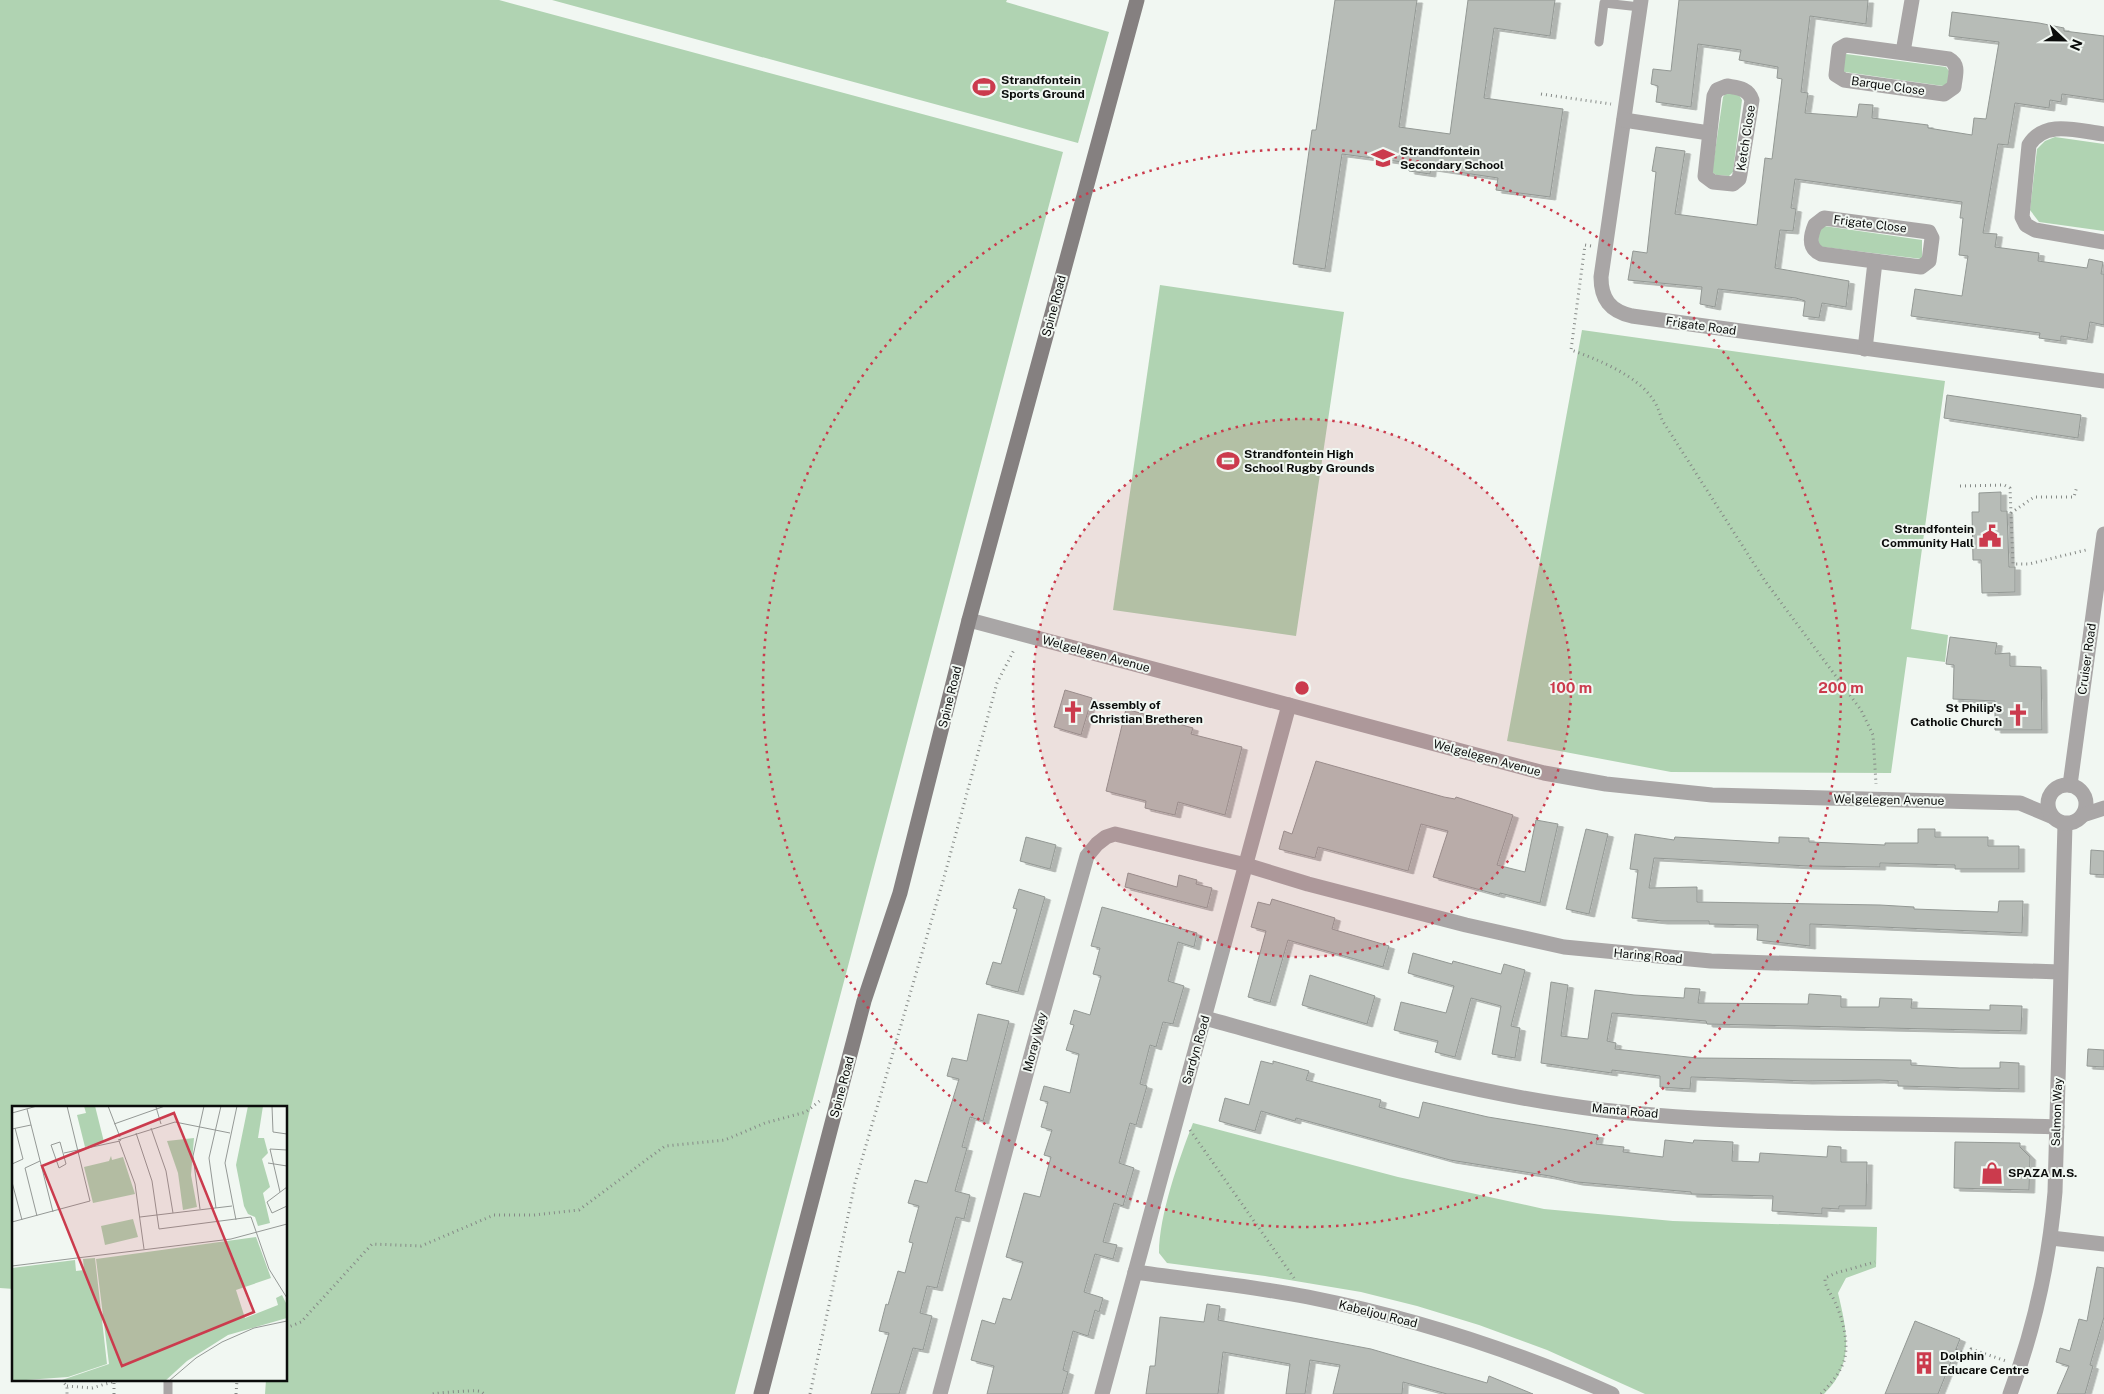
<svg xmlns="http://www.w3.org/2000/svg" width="2104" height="1394" font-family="'Public Sans',sans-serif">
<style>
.green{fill:#b0d3b2}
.building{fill:#b7bcb7;stroke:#939894;filter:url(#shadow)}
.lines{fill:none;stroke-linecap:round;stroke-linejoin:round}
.path{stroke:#858986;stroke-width:3;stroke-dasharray:1 4;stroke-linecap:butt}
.service{stroke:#a9a6a6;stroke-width:9}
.minor{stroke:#a9a6a6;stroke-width:15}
.tertiary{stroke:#a9a6a6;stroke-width:15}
.secondary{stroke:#858080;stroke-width:15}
.ring{fill:none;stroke:#cb3b4d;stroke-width:2.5;stroke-dasharray:2.5 5}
.labels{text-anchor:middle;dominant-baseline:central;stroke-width:4;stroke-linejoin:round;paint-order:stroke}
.poi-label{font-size:12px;font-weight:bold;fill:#0b0c0b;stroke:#f1f7f2;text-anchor:start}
.street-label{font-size:12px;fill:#0b0c0b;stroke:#f1f7f2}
.inset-road{fill:none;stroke:#959996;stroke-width:1}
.view{fill:#cb3b4d;fill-opacity:0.15;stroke:#cb3b4d;stroke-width:2.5}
.inset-edge{fill:none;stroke:#0b0c0b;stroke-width:2.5}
.centre{fill:#cb3b4d;stroke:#f1f7f2;stroke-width:2.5}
.ring-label{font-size:15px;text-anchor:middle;font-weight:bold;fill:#cb3b4d;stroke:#f1f7f2;stroke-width:4;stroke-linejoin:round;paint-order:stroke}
</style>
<defs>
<filter id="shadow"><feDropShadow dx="5.5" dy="3" stdDeviation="0" flood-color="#0004"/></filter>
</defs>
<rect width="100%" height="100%" fill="#f1f7f2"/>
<!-- green -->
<g class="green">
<path d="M0 0H499L1063 152 735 1394H265L266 1380H286V1108H14V1289L0 1288Z"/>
<path d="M552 0H1007L1006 2 1109 32 1078 143Z"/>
<path d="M1846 54 1946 67 1949 71 1948 83 1943 86 1845 72 1842 71 1843 55Z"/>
<path d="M1726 93 1739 95 1742 100 1733 172 1729 176 1716 175 1712 172 1723 97Z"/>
<path d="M2055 137 2104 144V231L2039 222 2030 210 2037 149 2045 141Z"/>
<path d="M1824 226 1922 240V259L1823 247 1818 245 1819 229Z"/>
<path d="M1160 285 1344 312 1296 636 1113 610Z"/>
<path d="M1582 330 1945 381 1911 629 1948 635 1945 662 1907 657 1891 773 1671 772 1507 741Z"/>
<path d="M1193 1123 1398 1177 1544 1209 1673 1221 1877 1227 1876 1267 1846 1278 1838 1293C1847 1331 1855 1364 1824 1394H1645L1547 1350 1479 1325 1417 1306 1361 1292 1265 1276 1167 1263 1159 1253C1159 1215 1179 1159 1193 1123Z"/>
</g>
<!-- building -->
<g class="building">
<path d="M1335 0H1417L1399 127 1450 134 1468 0H1555L1550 36 1494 28 1484 98 1563 109 1550 197 1496 190 1498 178 1431 168 1430 174 1409 171 1410 163 1342 154 1325 269 1293 264 1312 130H1316Z"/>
<path d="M1679 0H1868L1866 24 1810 16 1801 92 1808 93 1805 113 1857 117 1859 104 1873 105 1872 118 1928 125V128L1972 135 1974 118 1986 119 1999 42 1949 36 1952 12 2039 23 2064 28V31L2104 36V100L2062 94 2061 102 2050 100 2049 108 2015 103 2008 145 1998 144 1983 233 1997 234 1995 247 2039 253 2038 261 2087 268 2089 259 2103 262 2101 274H2104V325L2090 322 2087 340 2061 336V341L2039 338 2040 333 1911 316 1915 289 1962 296 1968 256 1959 255 1963 218H1960L1962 202 1795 179 1791 208 1796 209 1793 231 1780 230 1775 268 1849 281 1846 307 1822 303 1819 318 1803 316 1805 301 1796 298 1718 289 1715 307 1700 304 1702 287 1628 280 1633 251 1647 253 1656 172 1652 171 1656 147 1685 151 1675 214 1757 225 1765 158 1772 159 1782 79 1777 78 1778 67 1739 60 1741 50 1698 44 1691 107 1656 102 1658 86 1651 84 1653 69 1671 71Z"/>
<path d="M1947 395 2081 415 2078 438 1944 418Z"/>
<path d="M2001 492V511H2007L2009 567H2015V592L1982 593 1981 560H1973L1972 512H1979V493Z"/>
<path d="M1950 637 1997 643 1995 654 2010 653V666L2041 667 2042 730H1995V701L1953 699 1954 665 1946 664Z"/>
<path d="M1065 690 1092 698 1081 735 1054 727Z"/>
<path d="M1126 709 1193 728 1191 734 1242 747 1225 815 1178 802 1175 815 1145 808 1146 801 1106 791Z"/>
<path d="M1316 761 1444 797 1455 799 1456 797 1513 815 1497 865 1525 872 1536 820 1558 824 1540 903 1500 893 1499 895 1433 877 1448 831 1421 824 1408 871 1318 847 1315 858 1279 849 1284 831 1292 834Z"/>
<path d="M1586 829 1608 834 1589 914 1566 909Z"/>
<path d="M1918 829H1935V837H1988V846H2019V869H1955V865L1880 863V867L1808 866 1654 858 1649 888 1697 887V902L1880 905 1914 907V909L1998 912 1999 901H2023L2022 933 1810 924V946L1757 940 1758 925 1709 924V921H1662L1632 918 1638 870 1630 869 1635 834 1674 840 1675 837 1779 843V837L1809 838V842L1885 845V843H1918Z"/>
<path d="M1026 837 1056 845 1050 869 1020 861Z"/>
<path d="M2091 850 2104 851V875L2090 874Z"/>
<path d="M1128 873 1177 887 1179 875 1197 880 1196 884 1212 888 1207 908 1125 887Z"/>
<path d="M1019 889 1045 897 1018 992 986 984 993 962 1001 964 1017 909 1013 908Z"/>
<path d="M1272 899 1335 918 1332 929 1389 946 1383 967 1288 940 1270 1003 1248 997 1266 931 1251 927 1258 902 1270 905Z"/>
<path d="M1102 907 1197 933 1194 947 1178 942 1168 981 1184 986 1173 1024 1163 1022 1156 1047 1150 1045 1140 1084 1147 1086 1136 1125 1130 1123 1119 1163 1134 1168 1123 1206 1114 1203 1103 1242 1117 1245 1113 1259 1095 1254 1084 1292 1103 1298 1099 1312 1095 1310 1088 1336 1073 1331 1063 1370 1068 1372 1062 1394H987L994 1366 971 1360 982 1320 995 1324 1003 1298 1011 1300 1023 1262 1006 1257 1024 1193 1040 1197 1051 1157 1044 1155 1052 1130 1041 1127 1048 1102 1040 1100 1044 1086 1070 1093 1079 1054 1066 1050 1074 1025 1070 1024 1074 1010 1090 1015 1101 976 1093 974 1100 948 1091 946Z"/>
<path d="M1413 953 1452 964 1453 961 1501 974 1504 964 1525 970 1511 1026 1520 1028 1515 1058 1492 1054 1501 1006 1471 998 1455 1057 1435 1052 1438 1041 1394 1030 1401 1002 1446 1013 1454 986 1408 973Z"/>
<path d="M1310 975 1375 996 1367 1024 1302 1005Z"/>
<path d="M1551 982 1568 985 1561 1036 1588 1039 1595 990 1634 995 1684 998 1685 988 1700 989 1698 1003 1808 1004 1809 994 1841 996V1007H1879L1880 998 1912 999 1911 1008 1990 1010V1005L2022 1006 2021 1031 1707 1024 1706 1021 1612 1013 1607 1041 1616 1043 1615 1049 1697 1058 1911 1060V1065L1960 1068H2000V1062L2019 1063V1089L1898 1086V1081L1879 1080 1807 1081 1691 1077 1690 1089 1660 1087V1076L1612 1070V1073L1541 1063Z"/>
<path d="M978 1014 1009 1021 983 1121 970 1117 962 1147 967 1148 955 1191 970 1195 964 1219 956 1217 937 1288 927 1286 920 1313 932 1316 923 1350 913 1348 899 1394H871L889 1333 879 1331 886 1304 888 1305 898 1271 905 1273 913 1243 909 1242 919 1206 908 1203 915 1180 927 1183 959 1079 947 1076 952 1058 967 1061Z"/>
<path d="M2088 1049 2104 1050V1067L2087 1066Z"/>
<path d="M1261 1061 1273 1064V1061L1309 1071 1306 1080 1381 1100 1379 1107 1419 1118 1423 1102 1488 1117 1598 1135 1596 1144 1624 1147 1623 1152 1663 1157 1665 1140 1693 1143 1694 1140 1716 1141 1733 1142 1732 1161 1759 1162 1760 1153 1827 1157 1828 1146 1841 1147V1162H1867L1866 1206H1839V1209L1822 1208V1214L1772 1211 1773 1196 1691 1194V1192L1577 1182 1550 1176 1450 1160 1296 1118 1295 1121 1261 1111 1255 1131 1219 1121 1225 1098 1249 1105Z"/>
<path d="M1955 1142 2020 1143V1147L2030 1157 2029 1190 1954 1188Z"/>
<path d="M2097 1267 2104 1268V1317L2090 1365 2093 1366 2085 1394H2057L2069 1366 2056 1362 2060 1348 2070 1351 2079 1319 2087 1321Z"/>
<path d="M1207 1304 1220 1306 1218 1320 1371 1349 1487 1383 1489 1376 1533 1394H1447L1403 1382 1402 1394H1333L1340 1365 1310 1360 1305 1394H1286L1290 1364 1223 1352 1218 1394H1146L1150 1366H1155L1160 1317 1204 1322Z"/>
<path d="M1915 1321 1960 1339 1938 1394H1885Z"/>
</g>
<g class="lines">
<!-- path -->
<g class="path">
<path d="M1541 94 1611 104"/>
<path d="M1591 246 1585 245 1571 350C1597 359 1639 376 1654 401 1658 407 1660 414 1662 420L1765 581 1861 710 1873 735 1876 784"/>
<path d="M1960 486 2004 485 2010 488 2013 564H2029L2086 550"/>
<path d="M2011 513 2034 497H2074L2077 486"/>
<path d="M1190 1130 1294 1278"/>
<path d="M286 1328 301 1322 372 1244 421 1246 494 1215H534L579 1210 665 1146 725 1140 765 1123 806 1112 822 1099"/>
<path d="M1956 1350 1969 1355 1971 1349 2006 1361"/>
<path d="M61 1380 67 1386V1394"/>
<path d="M114 1383V1394"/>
<path d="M67 1386 92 1388 119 1380"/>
<path d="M236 1394 237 1380"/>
<path d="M433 1394C435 1393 473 1390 477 1391 480 1391 482 1392 484 1394"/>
<path d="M810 1394 855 1183 943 881 997 683 1015 648"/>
<path d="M1821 1394C1829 1385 1837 1377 1842 1366 1851 1348 1843 1319 1835 1302 1831 1293 1825 1288 1825 1278L1836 1273 1875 1262"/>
</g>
<!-- service -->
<g class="service">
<path d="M1599 42 1604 3 1640 7"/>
<path d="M168 1380V1394"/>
</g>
<!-- minor -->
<g class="minor">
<path d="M1641 0 1601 277C1601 299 1610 311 1632 316L2104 381"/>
<path d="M1846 45 1949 59C1960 65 1955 76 1954 87L1944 94 1844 80 1836 75 1839 49Z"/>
<path d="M1903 52 1912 0"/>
<path d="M1727 86C1738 88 1748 88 1752 100L1740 174 1739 179 1733 184 1713 182 1705 176 1714 96 1717 90Z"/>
<path d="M1624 120 1709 133"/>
<path d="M2104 134C2078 131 2045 119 2029 145L2022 217 2026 225 2035 230 2104 242"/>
<path d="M1824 218 1929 232 1932 238 1929 261 1921 267 1821 254C1808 248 1810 237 1815 225Z"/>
<path d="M1865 349 1875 262"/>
<path d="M2070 785 2104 534"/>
<path d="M1205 1018C1335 1054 1467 1094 1602 1110 1752 1127 1905 1122 2057 1127"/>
<path d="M2051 1238 2104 1244"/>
<path d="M1135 1272C1192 1280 1251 1286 1308 1297 1413 1318 1514 1350 1612 1394"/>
<path d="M940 1394 1035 1041 1087 856 1097 844 1106 837 1115 834 1246 865 1308 884 1466 925 1564 947 1711 961 2060 972"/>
<path d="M1102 1394 1289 705"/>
<path d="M2010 1394C2035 1327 2049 1264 2055 1192L2065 824"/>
</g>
<!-- tertiary -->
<g class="tertiary">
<path d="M969 620 1544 773 1606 784 1712 795 2020 803 2051 816"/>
<circle cx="2067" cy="804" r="19"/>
<path d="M2083 815 2104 808"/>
</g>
<!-- secondary -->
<path class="secondary" d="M761 1394 864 1001 900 893 969 620 1137 0"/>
</g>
<!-- distance rings -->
<circle cx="1302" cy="688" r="269" fill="#cb3b4d" fill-opacity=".12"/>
<g class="ring">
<circle cx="1302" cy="688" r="269"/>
<circle cx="1302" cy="688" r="539"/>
</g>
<!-- icons -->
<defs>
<symbol id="stadium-bare" viewBox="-9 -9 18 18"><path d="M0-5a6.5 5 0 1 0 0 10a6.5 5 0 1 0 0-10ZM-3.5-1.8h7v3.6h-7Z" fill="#cb3b4d" stroke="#f1f7f2" stroke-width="2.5" paint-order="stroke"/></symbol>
<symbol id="school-bare" viewBox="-9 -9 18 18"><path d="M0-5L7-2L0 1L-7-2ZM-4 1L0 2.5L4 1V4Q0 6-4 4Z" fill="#cb3b4d" stroke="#f1f7f2" stroke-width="2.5" paint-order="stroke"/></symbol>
<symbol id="civic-bare" viewBox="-9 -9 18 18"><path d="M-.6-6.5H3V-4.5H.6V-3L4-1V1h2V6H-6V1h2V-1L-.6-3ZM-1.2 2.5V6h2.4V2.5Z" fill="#cb3b4d" stroke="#f1f7f2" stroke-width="2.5" paint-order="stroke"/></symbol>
<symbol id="church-bare" viewBox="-9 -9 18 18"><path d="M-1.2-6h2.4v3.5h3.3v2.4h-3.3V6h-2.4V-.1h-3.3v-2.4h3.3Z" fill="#cb3b4d" stroke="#f1f7f2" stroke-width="2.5" paint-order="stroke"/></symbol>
<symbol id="shop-bare" viewBox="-9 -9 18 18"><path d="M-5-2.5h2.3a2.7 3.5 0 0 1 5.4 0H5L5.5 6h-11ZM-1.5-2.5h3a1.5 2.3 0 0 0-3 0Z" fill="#cb3b4d" stroke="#f1f7f2" stroke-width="2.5" paint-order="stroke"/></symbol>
<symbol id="building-bare" viewBox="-9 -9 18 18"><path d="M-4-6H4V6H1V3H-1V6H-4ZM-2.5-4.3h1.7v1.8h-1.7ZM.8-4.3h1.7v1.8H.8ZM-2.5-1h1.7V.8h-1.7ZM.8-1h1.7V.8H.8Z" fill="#cb3b4d" stroke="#f1f7f2" stroke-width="2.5" paint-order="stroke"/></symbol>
</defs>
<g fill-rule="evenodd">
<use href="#stadium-bare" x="968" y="71" width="32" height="32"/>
<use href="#school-bare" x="1367" y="142" width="32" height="32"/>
<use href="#stadium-bare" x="1212" y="445" width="32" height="32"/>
<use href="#civic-bare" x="1974" y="520" width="32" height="32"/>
<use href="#church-bare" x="1057" y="696" width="32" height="32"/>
<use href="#church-bare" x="2002" y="699" width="32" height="32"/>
<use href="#shop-bare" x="1976" y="1157" width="32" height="32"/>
<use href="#building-bare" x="1908" y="1347" width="32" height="32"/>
</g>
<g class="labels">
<!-- poi labels -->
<g class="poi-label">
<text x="1001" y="80">Strandfontein<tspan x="1001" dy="14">Sports Ground</tspan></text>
<text x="1400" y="151">Strandfontein<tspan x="1400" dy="14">Secondary School</tspan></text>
<text x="1244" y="454">Strandfontein High<tspan x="1244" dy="14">School Rugby Grounds</tspan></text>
<text x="1974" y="529" text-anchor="end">Strandfontein<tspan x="1974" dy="14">Community Hall</tspan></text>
<text x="1090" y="705">Assembly of<tspan x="1090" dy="14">Christian Bretheren</tspan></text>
<text x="2002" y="708" text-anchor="end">St Philip's<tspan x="2002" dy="14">Catholic Church</tspan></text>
<text x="2008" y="1173">SPAZA M.S.</text>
<text x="1940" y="1356">Dolphin<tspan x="1940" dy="14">Educare Centre</tspan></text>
</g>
<!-- street labels -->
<g class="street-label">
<text transform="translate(1888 86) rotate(8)">Barque Close</text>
<text transform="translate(1746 138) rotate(-81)">Ketch Close</text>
<text transform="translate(1870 224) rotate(7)">Frigate Close</text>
<text transform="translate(1054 306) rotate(-75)">Spine Road</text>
<text transform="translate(1701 326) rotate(8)">Frigate Road</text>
<text transform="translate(1096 654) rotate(15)">Welgelegen Avenue</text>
<text transform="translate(2087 659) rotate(-82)">Cruiser Road</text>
<text transform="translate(950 697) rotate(-76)">Spine Road</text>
<text transform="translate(1487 758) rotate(15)">Welgelegen Avenue</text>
<text transform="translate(1889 800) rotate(1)">Welgelegen Avenue</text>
<text transform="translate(1648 956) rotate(5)">Haring Road</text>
<text transform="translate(1035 1042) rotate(-75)">Moray Way</text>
<text transform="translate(1196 1050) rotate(-74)">Sardyn Road</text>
<text transform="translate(842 1087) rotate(-75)">Spine Road</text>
<text transform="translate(1625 1111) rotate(5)">Manta Road</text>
<text transform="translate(2057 1112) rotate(-88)">Salmon Way</text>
<text transform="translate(1378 1314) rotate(14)">Kabeljou Road</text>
</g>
</g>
<!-- overview -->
<g transform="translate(12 1106)">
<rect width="275" height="275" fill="#f1f7f2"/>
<path d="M72 0H83L92 36 73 41 65 9 74 7ZM236 0H251L246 32H252L256 47 250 53 258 81 251 87 258 117 246 120 243 111 236 108 232 100 224 59ZM182 32 179 69 185 101 171 104 166 67 155 35ZM99 50 100 54 111 51 123 88 81 97 72 61 97 55ZM121 113 126 131 93 139 89 120ZM244 131 259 172 224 184 233 212 266 199 264 192 270 189 275 199V212L216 229 175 255 153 275H47L97 258 84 153ZM83 152 95 258 56 271 0 275V162L63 154 64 165 72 164 71 153Z" fill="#b0d3b2"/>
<path class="inset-road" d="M96 0 108 31M260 0 261 26 275 28M144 1 149 18M15 3 41 106M0 7 25 0M102 18 153 0M139 22 154 65 161 107M0 23 19 19M124 27 140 75 147 123 239 111 257 163 275 192M109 33 163 16 218 27M107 35 123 78 132 143M48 36 54 58 47 62 39 39ZM52 47 108 35 109 33 106 34M256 57 275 60M0 58 11 53 3 22M0 76 10 114M275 81 255 96 260 107 275 100M268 86 258 43 275 44M204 102 197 52 209 0M188 103 181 50 192 0M25 110 13 62 28 55M128 111 220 100M224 114 213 57 225 0M0 116 78 95 55 0M0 160 219 133 275 118M157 275 184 252 210 236 242 222 275 215"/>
<path class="view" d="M162 7 242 206 110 260 30 60Z"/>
<rect width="275" height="275" class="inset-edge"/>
</g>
<circle cx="1302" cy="688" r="8" class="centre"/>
<g class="ring-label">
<text x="1571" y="693">100 m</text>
<text x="1841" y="693">200 m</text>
</g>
<!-- north arrow -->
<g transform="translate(2064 40) rotate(112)" stroke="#f1f7f2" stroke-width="4" paint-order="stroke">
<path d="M0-4L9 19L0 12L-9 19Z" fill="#0b0c0b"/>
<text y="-8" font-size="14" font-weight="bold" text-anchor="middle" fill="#0b0c0b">N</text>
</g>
</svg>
